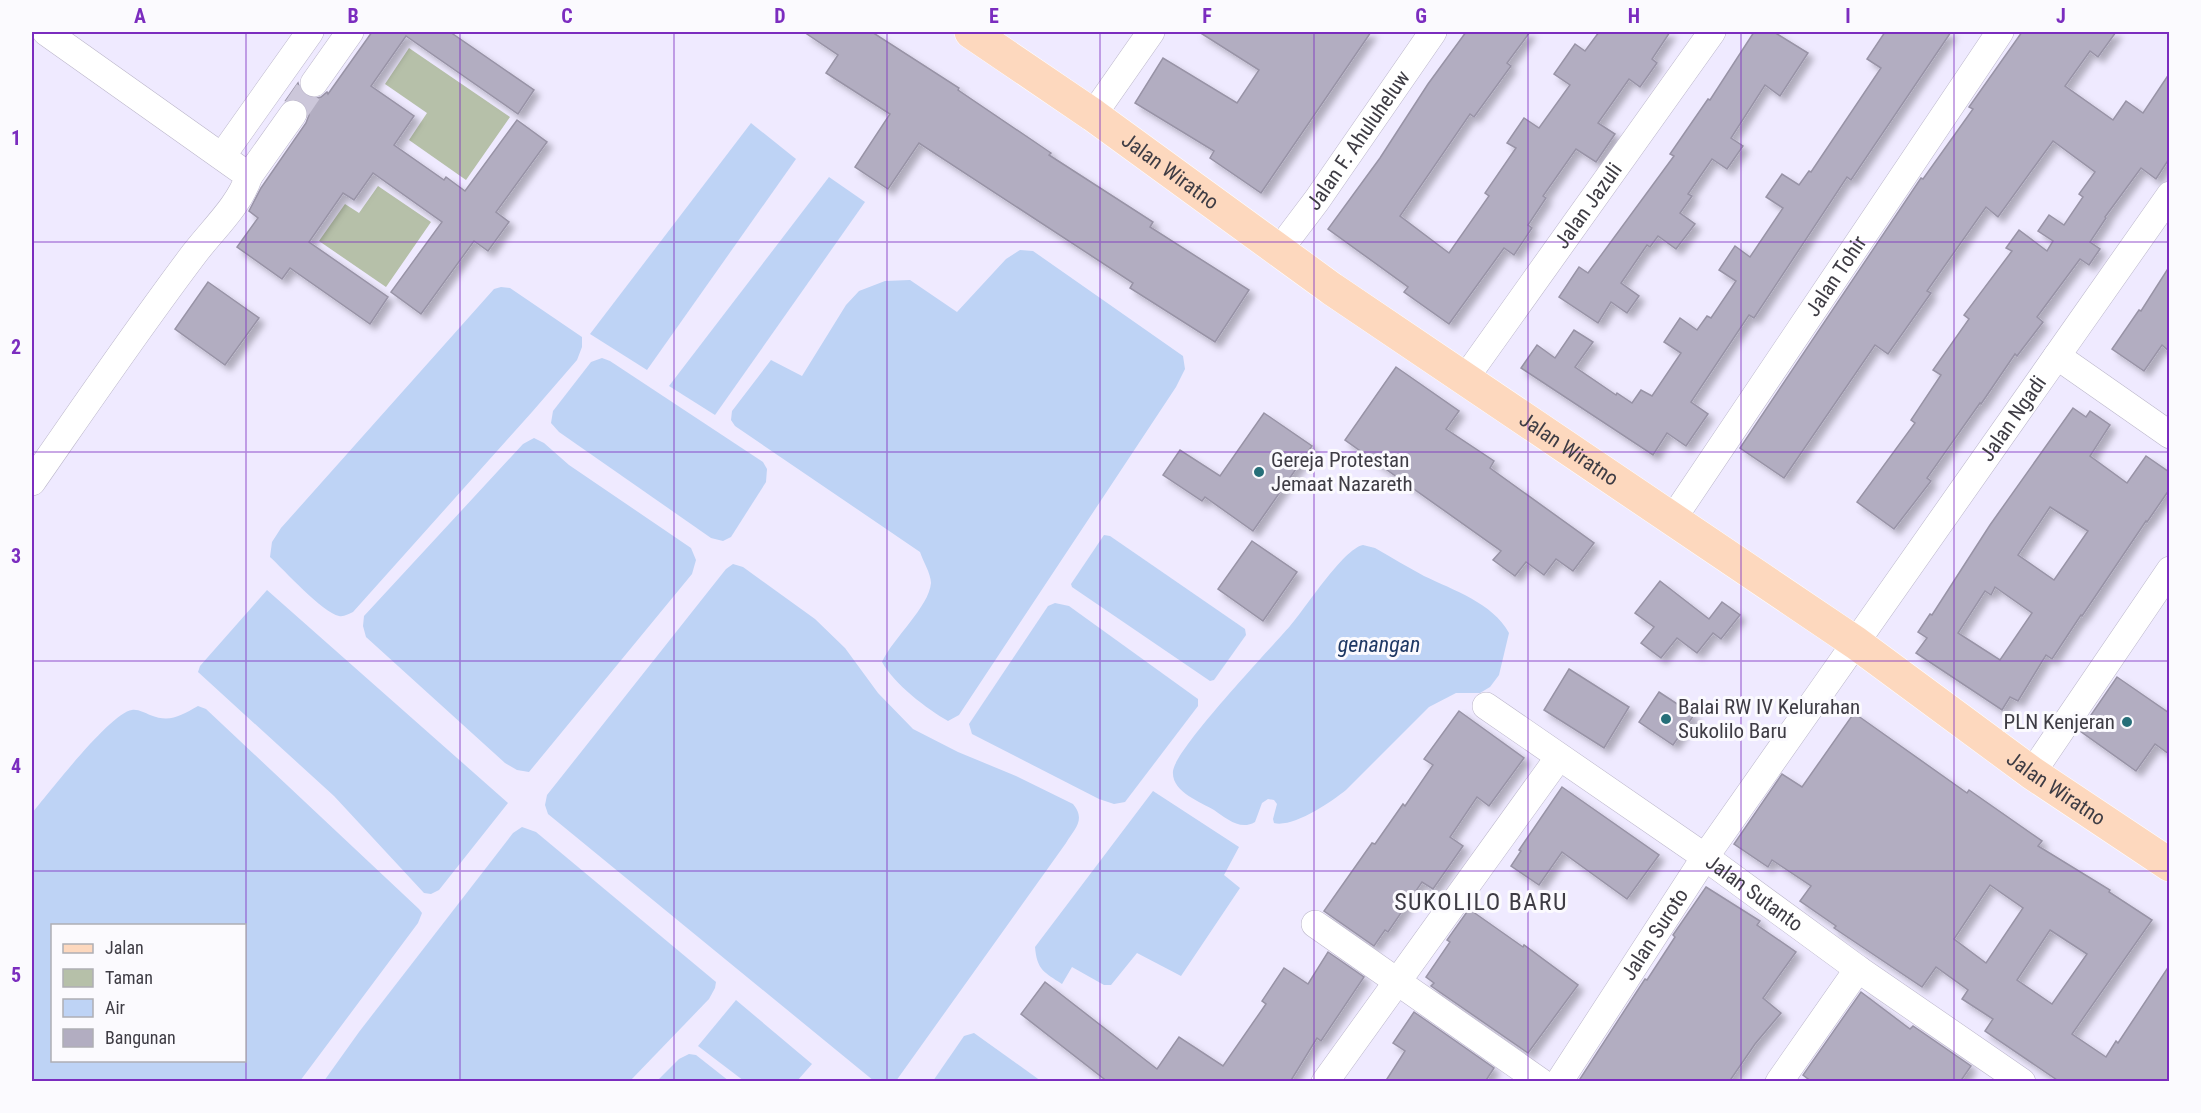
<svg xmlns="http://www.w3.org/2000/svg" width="2201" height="1113" font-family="'Roboto Condensed',sans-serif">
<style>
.green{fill:#b6c0a9}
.water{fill:#bed3f5;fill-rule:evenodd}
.building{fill:#b2adc1;stroke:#9893a6;stroke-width:1.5;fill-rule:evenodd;filter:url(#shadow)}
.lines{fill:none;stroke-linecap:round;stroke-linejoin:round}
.minor-tunnel{stroke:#ccc7da;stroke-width:27;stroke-dasharray:27 14;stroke-linecap:butt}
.minor-casing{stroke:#bbb6ca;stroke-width:28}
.major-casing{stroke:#fff;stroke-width:34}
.minor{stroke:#fff;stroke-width:27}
.major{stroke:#fdd8be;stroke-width:33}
.grid{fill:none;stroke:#7b2cbf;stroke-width:1.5;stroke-opacity:0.55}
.poi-dot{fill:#266f79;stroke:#fbfafe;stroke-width:2}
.labels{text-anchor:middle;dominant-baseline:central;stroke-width:6;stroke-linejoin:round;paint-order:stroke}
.street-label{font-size:21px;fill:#3e3c44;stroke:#fbfafe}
.poi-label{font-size:21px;fill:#3e3c44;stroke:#fbfafe;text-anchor:start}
.water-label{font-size:22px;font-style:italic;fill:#1e3864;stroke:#fbfafe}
.quarter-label{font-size:24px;letter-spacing:1.5px;fill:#3e3c44;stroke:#fbfafe}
.neatline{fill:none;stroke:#7b2cbf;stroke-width:2}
.grid-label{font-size:20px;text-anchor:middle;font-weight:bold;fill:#7b2cbf}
</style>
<defs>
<filter id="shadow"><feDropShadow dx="5.5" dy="5.5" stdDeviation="3" flood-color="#0004"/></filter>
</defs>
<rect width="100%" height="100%" fill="#efeaff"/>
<!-- green -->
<g class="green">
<path d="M409 48 510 117 466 180 409 140 427 113 385 84Z"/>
<path d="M378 186 431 222 386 287 319 241 345 204 359 213Z"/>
</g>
<!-- water -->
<g class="water">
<path d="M751 123 796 159 647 370 590 334Z"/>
<path d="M829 177 865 202 715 415 669 386Z"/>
<path d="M1020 250 1033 251 1183 356 1185 369 1176 387 959 715 948 721C927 709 894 684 882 662 893 638 929 607 931 583 931 574 923 561 920 552L735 426 731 420 732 411 771 360 802 376 846 305 859 291 885 281 910 280 957 312 1006 259Z"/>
<path d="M501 287 510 288 582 337V347L577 360 532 412 353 612C348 614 344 617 339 616 323 613 283 569 270 557L272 542 281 528 494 289Z"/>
<path d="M602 358 610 361 763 462 767 469 766 482 731 537 723 541 711 538 559 432 551 423 553 411 591 362Z"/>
<path d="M534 438 544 443 569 465 691 548 696 560 692 574 529 772 517 770 505 763 366 637 363 626 364 616 523 444Z"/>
<path d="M1104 535 1110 536 1245 629 1246 635 1214 680 1210 681 1072 587 1071 584Z"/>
<path d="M1363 545 1375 548C1392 558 1408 567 1424 576 1453 590 1493 603 1509 633L1499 675 1490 687 1480 693H1456L1429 707 1346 790C1331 802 1293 828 1274 823L1273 819 1277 804 1274 800 1268 799 1262 803 1255 822C1240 831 1226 818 1214 810 1201 802 1171 792 1173 771 1176 748 1270 649 1290 626 1306 608 1343 549 1363 545Z"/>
<path d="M733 564 743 567 815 619 845 648 878 693 913 729 958 752 1016 776 1073 804C1086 820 1075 828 1066 843L896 1081H874L548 814 545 805 547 795 726 569Z"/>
<path d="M267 590 508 803 439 890 431 894 424 893 334 796 198 672 200 666Z"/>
<path d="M1055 603 1069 606 1198 699V706L1125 802 1114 804 1099 799 972 734 969 724 1048 606Z"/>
<path d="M198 706 206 709 419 909 422 913 418 923 300 1081H32V813C48 794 111 712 132 710 138 709 145 713 150 715 170 723 180 716 198 706ZM52 926H244V1060H52Z"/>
<path d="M1153 791 1239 847 1224 875 1240 888 1181 976 1137 953 1111 985H1104L1072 967 1062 984C1044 972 1037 970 1035 947Z"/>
<path d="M522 827 536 832 716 982 715 988 709 999 630 1081H324L359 1032 513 833Z"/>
<path d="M736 1000 812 1064 797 1081H744L698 1046Z"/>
<path d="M974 1033 1041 1081H933L964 1036Z"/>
<path d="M689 1054 696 1055 729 1081H657L679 1059Z"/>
</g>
<!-- building -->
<g class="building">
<path d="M372 32H450L534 90 518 114 406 36 371 86 414 116 394 145 444 180 446 177 465 191 517 120 547 142 496 212 509 222 488 251 474 241 421 314 391 292 442 222 373 173 354 200 343 193 309 242 388 297 370 324 290 268 282 279 237 247 258 218 249 211 261 188 306 123 309 115 307 108 303 102 295 98 286 100 298 83 300 90 305 96 313 99 321 97 327 92 328 94Z"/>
<path d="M804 32H872L959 88 958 90 1051 153 1049 155 1153 222 1150 227 1249 290 1215 342 1130 288 1133 283 919 143 888 189 855 167 890 114 826 73 838 55Z"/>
<path d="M1199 32H1371L1261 193 1210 158 1214 151 1135 103 1163 58 1237 103 1259 70Z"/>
<path d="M1466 32H1530L1507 63 1511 66 1474 117 1470 114 1400 216 1449 253 1489 196 1485 193 1516 148 1507 143 1524 118 1539 128 1570 85 1554 74 1575 44 1585 51 1599 32H1670L1652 59 1657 63 1640 87 1629 79 1598 123 1615 134 1596 162 1576 149 1543 196 1546 198 1528 225 1532 228 1514 255 1504 248 1449 324 1404 292 1408 287 1328 229 1380 158 1428 84Z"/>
<path d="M1754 32H1774L1808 53 1780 96 1765 85 1731 138 1743 146 1727 169 1712 159 1688 194 1692 196 1680 213 1695 224 1676 249 1658 236 1650 247 1647 245 1621 283 1639 296 1627 313 1611 302 1598 323 1559 297 1579 267 1588 273 1674 156 1670 154 1708 99 1710 100Z"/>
<path d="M1885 32H1951L1851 180 1847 177 1754 318 1749 315 1691 402 1708 414 1686 446 1667 433 1653 455 1521 368 1537 345 1555 358 1574 330 1593 342 1575 367 1616 395 1617 393 1632 403 1641 390 1652 396 1681 353 1664 342 1680 318 1697 330 1707 316 1711 318 1736 281 1719 270 1735 246 1750 257 1783 208 1766 197 1782 174 1799 185 1809 171 1811 172 1881 68 1867 59Z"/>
<path d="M2022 32H2116L2098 57 2090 51 2065 86 2113 120 2126 101 2143 113 2169 74V159L2156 179 2141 168 2105 217 2106 218 2090 242 2100 249 2089 265 2080 259 2037 317 2043 322 2017 356 2015 354 1981 404 1980 403 1927 478 1931 481 1894 529 1857 502 1915 423 1911 420 1941 375 1933 370 1969 319 1964 315 2012 251 2006 248 2019 230 2047 251 2053 241 2038 231 2049 215 2064 225 2083 197 2079 194 2095 172 2053 141 1998 217 1986 207 1927 291 1931 293 1888 354 1875 345 1784 478 1740 448 1921 178 1923 179 1973 109 1969 107Z"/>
<path d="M2169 267V351L2162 345 2144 371 2112 349 2139 310 2141 311Z"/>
<path d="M208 282 259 318 225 365 175 329Z"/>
<path d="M1396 367 1459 411 1446 429 1494 461 1490 468 1594 543 1573 571 1556 559 1544 575 1526 562 1515 576 1493 560 1501 551 1345 440Z"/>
<path d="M2073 408 2086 417 2090 411 2110 425 2090 456 2127 483 2146 456 2169 472V490L2147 522 2146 521 2082 616 2081 615 2052 659 2046 655 2018 701 2010 697 2002 710 1916 653 1927 638 1918 632 1930 614 1932 615 1990 525ZM2050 507 2088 531 2054 580 2018 555ZM1995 587 2032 613 2000 660 1958 633 1985 591 1991 595Z"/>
<path d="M1264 413 1312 446 1253 531 1205 497 1202 501 1163 475 1180 450 1220 476Z"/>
<path d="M1252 541 1297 572 1263 621 1218 589Z"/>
<path d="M1660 581 1709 619 1722 602 1740 615 1721 639 1713 633 1697 653 1677 638 1661 658 1641 643 1654 627 1635 613Z"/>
<path d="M1569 669 1629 707 1604 748 1544 710Z"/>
<path d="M2117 677 2169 713V754L2155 744 2136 771 2080 731Z"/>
<path d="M1659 692 1694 715 1673 745 1639 722Z"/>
<path d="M1459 711 1524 758 1489 806 1477 797 1450 837 1463 846 1433 889 1422 882 1388 932 1385 930 1374 946 1324 911 1372 843 1375 844 1403 804 1405 806 1433 765 1424 759Z"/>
<path d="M1854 713 1967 793 1969 790 2042 841 2038 846 2110 890 2109 892 2152 920 2072 1034 2106 1057 2116 1041 2118 1043 2169 966V1082H2060L1985 1031 1993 1019 1962 999 1968 990 1936 967 1922 987 1834 928 1836 926 1800 901 1811 886 1772 860 1768 867 1734 844 1782 774 1802 787ZM1990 885 2023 908 1986 963 1954 939ZM2050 930 2087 954 2052 1004 2017 980Z"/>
<path d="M1562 787 1659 855 1627 899 1562 852 1539 885 1511 866 1521 851 1519 850Z"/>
<path d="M1706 887 1760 921 1757 925 1796 952 1763 998 1781 1013 1755 1044 1729 1082H1578L1645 979 1647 980 1675 937 1673 935Z"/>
<path d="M1469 909 1523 947 1524 945 1578 985 1528 1053 1431 986 1434 983 1426 977 1450 942 1447 940Z"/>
<path d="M1328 952 1364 977 1321 1041 1317 1038 1290 1082H1108L1021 1014 1045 982 1157 1069 1179 1037 1223 1066 1266 1004 1262 1001 1284 968 1308 984Z"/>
<path d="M1861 992 1910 1029 1913 1026 1971 1066 1960 1082H1812L1803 1075Z"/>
<path d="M1414 1012 1494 1068 1485 1082H1385L1405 1051 1393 1043Z"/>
</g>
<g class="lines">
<!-- minor-tunnel -->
<path class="minor-tunnel" d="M293 114 314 83"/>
<defs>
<g id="minor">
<path d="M314 83 350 32"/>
<path d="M1093 115 1151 32"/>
<path d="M222 156 310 32"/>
<path d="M249 176 293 114"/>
<path id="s1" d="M1280 249 1317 200 1433 32"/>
<path d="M2057 356 2170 435"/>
<path id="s2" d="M1464 380 1712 32"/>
<path d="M32 482C85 406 138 328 194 254 213 229 239 206 249 176L46 32"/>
<path id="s3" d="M1672 520 2000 32"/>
<path id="s4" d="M1486 706 1705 857 1858 969 2022 1082"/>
<path d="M2032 773 2170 570"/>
<path d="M1315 924 1541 1082"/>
<path d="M1325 1082 1559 757"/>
<path id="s5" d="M1559 1082 1705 857 2170 195"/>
<path d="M1779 1082 1858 969"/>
</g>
<g id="major">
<path id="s6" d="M971 32 1093 115 1332 289 1856 643 2032 773 2170 865"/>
</g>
</defs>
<!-- minor casing -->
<use href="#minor" class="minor-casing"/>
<!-- major casing -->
<use href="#major" class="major-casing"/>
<!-- minor -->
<use href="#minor" class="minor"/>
<!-- major -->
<use href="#major" class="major"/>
</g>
<!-- grid -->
<path class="grid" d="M246 32V1082M460 32V1082M674 32V1082M887 32V1082M1100 32V1082M1314 32V1082M1528 32V1082M1741 32V1082M1954 32V1082M32 242H2170M32 452H2170M32 661H2170M32 871H2170"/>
<!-- markers -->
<g class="poi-dot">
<circle cx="1259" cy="472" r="6"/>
<circle cx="1666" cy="719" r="6"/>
<circle cx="2127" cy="722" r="6"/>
</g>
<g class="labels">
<!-- street labels -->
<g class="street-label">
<text stroke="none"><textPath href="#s1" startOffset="134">Jalan F. Ahuluheluw</textPath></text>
<text stroke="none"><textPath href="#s6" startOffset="243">Jalan Wiratno</textPath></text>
<text stroke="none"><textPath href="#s2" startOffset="214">Jalan Jazuli</textPath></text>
<text stroke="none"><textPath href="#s3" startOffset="294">Jalan Tohir</textPath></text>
<text stroke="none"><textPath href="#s5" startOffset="804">Jalan Ngadi</textPath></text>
<text stroke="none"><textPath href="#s6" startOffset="729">Jalan Wiratno</textPath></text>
<text stroke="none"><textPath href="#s6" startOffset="1323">Jalan Wiratno</textPath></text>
<text stroke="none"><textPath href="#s4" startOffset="327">Jalan Sutanto</textPath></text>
<text stroke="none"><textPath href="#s5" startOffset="176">Jalan Suroto</textPath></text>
</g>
<!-- poi labels -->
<g class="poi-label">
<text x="1271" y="460">Gereja Protestan<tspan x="1271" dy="24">Jemaat Nazareth</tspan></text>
<text x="1678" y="707">Balai RW IV Kelurahan<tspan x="1678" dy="24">Sukolilo Baru</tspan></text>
<text x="2115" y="722" text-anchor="end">PLN Kenjeran</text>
</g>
<!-- water labels -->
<g class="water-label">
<text x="1379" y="644">genangan</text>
</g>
<!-- quarter labels -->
<g class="quarter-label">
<text x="1481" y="902">SUKOLILO BARU</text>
</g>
</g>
<!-- border -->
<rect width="2201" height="1113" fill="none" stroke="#fbfafe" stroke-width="66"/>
<!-- legend -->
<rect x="51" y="924" width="195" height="138" fill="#fbfafe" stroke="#afaeb4" stroke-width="1.5"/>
<rect x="63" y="944" width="30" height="9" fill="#fdd8be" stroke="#afaeb4" stroke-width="1.5"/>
<text x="105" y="954" font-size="18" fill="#3e3c44">Jalan</text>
<rect x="63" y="969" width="30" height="18" fill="#b6c0a9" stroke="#afaeb4" stroke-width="1.5"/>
<text x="105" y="984" font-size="18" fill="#3e3c44">Taman</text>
<rect x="63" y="999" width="30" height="18" fill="#bed3f5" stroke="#afaeb4" stroke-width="1.5"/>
<text x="105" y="1014" font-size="18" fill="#3e3c44">Air</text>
<rect x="63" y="1029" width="30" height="18" fill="#b2adc1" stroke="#afaeb4" stroke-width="1.5"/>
<text x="105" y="1044" font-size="18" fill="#3e3c44">Bangunan</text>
<rect x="33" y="33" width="2135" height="1047" class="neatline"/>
<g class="grid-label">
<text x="140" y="23">A</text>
<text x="353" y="23">B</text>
<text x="567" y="23">C</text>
<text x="780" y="23">D</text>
<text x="994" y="23">E</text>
<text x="1207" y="23">F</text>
<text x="1421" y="23">G</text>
<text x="1634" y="23">H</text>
<text x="1848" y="23">I</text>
<text x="2061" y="23">J</text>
<text x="16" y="145">1</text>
<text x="16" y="354">2</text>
<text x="16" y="563">3</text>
<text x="16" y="773">4</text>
<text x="16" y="982">5</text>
</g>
</svg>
